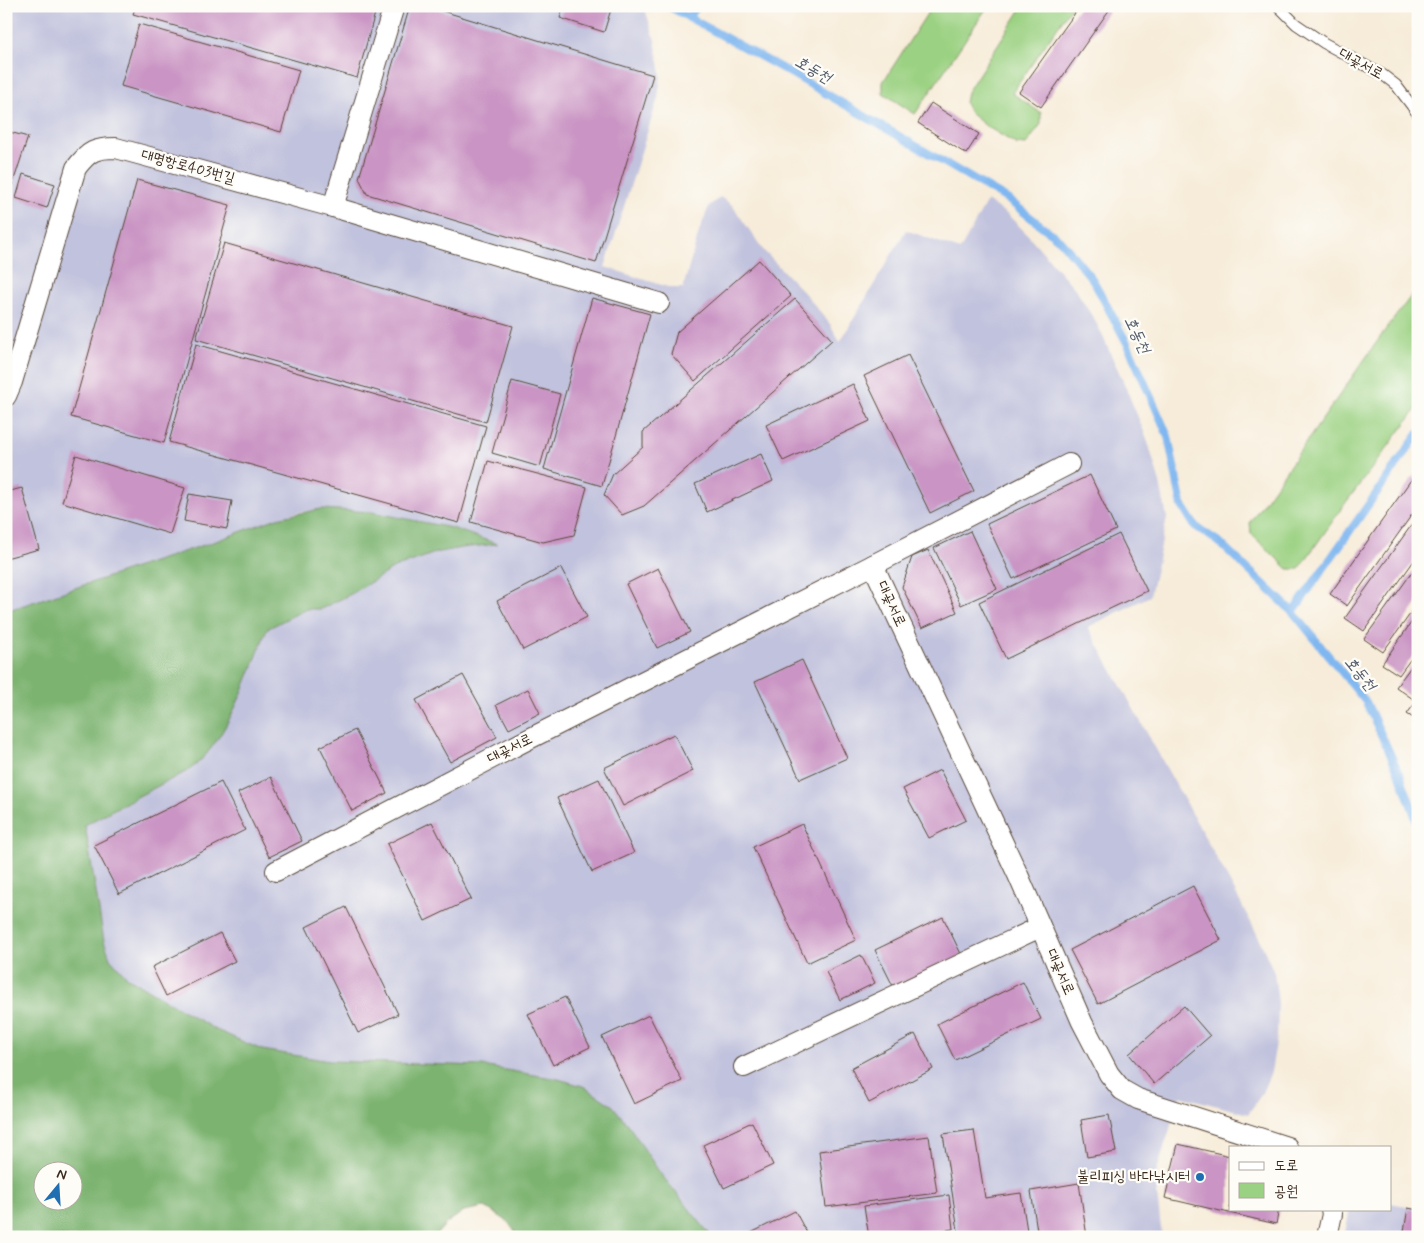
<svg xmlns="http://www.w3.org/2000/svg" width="1424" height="1243" font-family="Mynerve,'Poor Story',sans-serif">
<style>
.industrial{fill:#c1c2dd}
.green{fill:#9bd182;stroke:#6b7e50}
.forest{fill:#7cb370;stroke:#5c6e47;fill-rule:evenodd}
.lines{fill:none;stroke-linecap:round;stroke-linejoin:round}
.stream{stroke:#80b7f0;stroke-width:8}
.building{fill:#ca95c4}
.lane-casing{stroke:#57473a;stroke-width:12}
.street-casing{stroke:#57473a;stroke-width:22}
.lane{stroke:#fff;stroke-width:10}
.street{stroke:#fff;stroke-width:20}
.poi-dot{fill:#1f6fb2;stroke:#fdfcf7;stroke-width:2}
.labels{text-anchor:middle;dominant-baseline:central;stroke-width:4.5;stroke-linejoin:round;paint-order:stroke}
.street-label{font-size:15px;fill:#3b2a1e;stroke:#fdfcf7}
.poi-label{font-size:15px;fill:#3b2a1e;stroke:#fdfcf7;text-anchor:end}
.water-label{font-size:16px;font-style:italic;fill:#535b68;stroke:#fdfcf7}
</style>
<rect width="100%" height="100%" fill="#fdfcf7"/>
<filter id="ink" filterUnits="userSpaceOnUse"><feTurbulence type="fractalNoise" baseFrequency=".02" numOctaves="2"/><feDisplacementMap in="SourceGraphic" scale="10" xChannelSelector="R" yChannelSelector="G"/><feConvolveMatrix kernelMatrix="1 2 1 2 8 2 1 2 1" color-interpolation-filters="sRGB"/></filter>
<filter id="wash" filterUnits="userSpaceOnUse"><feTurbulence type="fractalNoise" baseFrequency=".0096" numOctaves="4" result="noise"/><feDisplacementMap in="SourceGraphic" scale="20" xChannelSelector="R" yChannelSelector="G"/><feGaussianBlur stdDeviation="1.12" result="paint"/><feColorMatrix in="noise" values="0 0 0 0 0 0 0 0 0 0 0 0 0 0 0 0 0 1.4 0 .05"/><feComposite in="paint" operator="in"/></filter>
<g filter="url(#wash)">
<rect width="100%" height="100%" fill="#f7ecd9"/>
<!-- industrial -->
<g class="industrial">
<path d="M6 6H644L655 40 661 74 658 98 605 267 671 288H683L699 232 709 206 720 197 732 205 764 251 808 297 830 324 840 342 906 230 960 250 987 201 1008 215 1028 235 1076 290 1098 326 1123 381 1147 439 1160 483 1167 518 1150 596 1088 627 1221 866 1256 932 1274 972 1278 1003 1277 1037 1271 1072 1261 1095 1248 1114 1180 1096 1155 1177 1162 1237H712L660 1173 631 1129 613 1106 583 1086 558 1079 482 1066 330 1061 262 1050 214 1029 127 977 110 958 104 941 85 825 177 776 198 763 213 746 255 660 267 629 306 609H321L353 593 394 568 435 553 461 548 464 533 452 528 372 512 321 509 300 512 277 518 216 541 6 611Z"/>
<path d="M1390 1203 1418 1208V1237H1344L1350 1209H1390Z"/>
</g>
<!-- green -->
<g class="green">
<path d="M932 6H988L915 114 883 93V82Z"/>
<path d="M1023 6H1072L1012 93 1041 113V124L1026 145 1016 144 986 126 970 113 965 103 967 92Z"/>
<path d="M1418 287V407L1344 505 1299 569H1288L1251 534 1250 522 1386 329Z"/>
</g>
<!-- forest -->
<path class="forest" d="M321 509 372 512 452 528 497 544 461 548 435 553 394 568 353 593 321 609H306L267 629C251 670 231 731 199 762 189 772 173 778 160 785 135 798 110 811 85 825L104 941 110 958 127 977 214 1029 262 1050 330 1061 482 1066 558 1079 583 1086 613 1106 631 1129 660 1173 712 1237H519L507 1221 485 1207 464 1211 447 1223 434 1237H6V611L216 541 277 518ZM42 1170H72V1200H42Z"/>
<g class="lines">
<!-- stream -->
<g class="stream">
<path d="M668 6 794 75 1007 199 1061 241 1093 280 1127 343 1168 436 1182 506 1195 526 1219 542 1293 612 1366 702 1400 775 1418 824"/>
<path d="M689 18 697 6"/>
<path d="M1293 612 1418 434"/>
</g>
</g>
<g id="blocks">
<!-- building -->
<g class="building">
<path d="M136 6H377L357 78 133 14Z"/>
<path d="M410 6H426L653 75 596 263 367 194 359 178Z"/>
<path d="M564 6H612L604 32 560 18Z"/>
<path d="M1080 6H1112L1041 107 1019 92Z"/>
<path d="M139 24 299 70 281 132 121 86Z"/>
<path d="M931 103 979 134 966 154 918 123Z"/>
<path d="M6 131 28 137 9 195 6 194Z"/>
<path d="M23 174 55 184 47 208 16 198Z"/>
<path d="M137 180 230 205 164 443 71 417Z"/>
<path d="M224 243 513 326 486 422 196 339Z"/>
<path d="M759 260 791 296 695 381 671 354 677 332Z"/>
<path d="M592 298 650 314 602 486 544 469Z"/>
<path d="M795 299 832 340 644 506 622 515 604 495 613 474 643 447V432Z"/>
<path d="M196 344 486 426 459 523 169 442Z"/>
<path d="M908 355 974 491 930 513 864 376Z"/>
<path d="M512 381 560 394 540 467 492 453Z"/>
<path d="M853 384 870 421 783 461 766 425Z"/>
<path d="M761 454 773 481 707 512 695 484Z"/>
<path d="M76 455 185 488 170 534 62 502Z"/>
<path d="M488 461 587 487 574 535 543 542 471 522Z"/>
<path d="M1418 470V506L1347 606 1330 594Z"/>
<path d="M1090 475 1116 530 1013 579 987 524Z"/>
<path d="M22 488 39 549 6 558V492Z"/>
<path d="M189 494 232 501 227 529 184 521Z"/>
<path d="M1418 516V555L1364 631 1345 618Z"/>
<path d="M970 531 997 589 961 605 934 548Z"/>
<path d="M1119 534 1147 591 1006 659 979 602Z"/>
<path d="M928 550 957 612 922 628 902 587 912 557Z"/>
<path d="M1418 564V603L1383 652 1364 639Z"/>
<path d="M561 568 587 617 523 650 497 601Z"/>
<path d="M658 568 690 632 657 648 626 584Z"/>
<path d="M1418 613V649L1399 675 1382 664Z"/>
<path d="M1418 657V693L1413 699 1396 687Z"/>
<path d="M802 660 847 758 800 779 755 682Z"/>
<path d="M463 675 497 737 450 762 416 700Z"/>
<path d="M528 689 540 713 509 729 496 705Z"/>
<path d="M1418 699V721L1407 714Z"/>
<path d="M355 730 387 793 352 811 320 747Z"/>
<path d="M674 734 693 771 623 806 604 768Z"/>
<path d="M940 770 966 820 929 838 903 789Z"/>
<path d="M271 777 302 841 269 857 238 793Z"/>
<path d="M599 779 634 853 592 872 557 798Z"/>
<path d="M221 782 245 830 119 894 94 845Z"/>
<path d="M432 822 471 899 425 921 387 844Z"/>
<path d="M802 824 856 940 807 963 753 847Z"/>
<path d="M1193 886 1221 940 1098 1004 1070 950Z"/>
<path d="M346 907 398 1014 358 1033 306 927Z"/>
<path d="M943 917 962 956 894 988 875 950Z"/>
<path d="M220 933 235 961 166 996 152 967Z"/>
<path d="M861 955 875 983 840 1000 826 972Z"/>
<path d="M1023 982 1041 1019 955 1060 937 1024Z"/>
<path d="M565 997 590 1047 553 1065 528 1014Z"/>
<path d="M1184 1006 1210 1036 1154 1084 1129 1054Z"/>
<path d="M649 1015 682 1081 634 1104 602 1037Z"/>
<path d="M915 1034 933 1069 869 1103 851 1068Z"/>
<path d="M1109 1115 1116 1152 1087 1157 1081 1120Z"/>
<path d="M752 1122 773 1165 724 1188 703 1145Z"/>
<path d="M974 1130 985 1198 1021 1193 1028 1237H959L943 1134Z"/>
<path d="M929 1136 937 1193 826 1207 819 1151Z"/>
<path d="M1178 1144 1230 1156V1209H1279L1276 1224 1165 1198Z"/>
<path d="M1079 1183 1087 1237H1038L1031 1191Z"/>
<path d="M949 1195 953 1229 894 1237H869L864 1206Z"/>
<path d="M1408 1208 1418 1210V1237H1403Z"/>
<path d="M795 1211 809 1237H747V1235Z"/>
</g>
</g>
</g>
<g filter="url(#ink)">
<use href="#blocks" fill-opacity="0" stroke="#57473a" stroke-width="1"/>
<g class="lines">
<defs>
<path id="lane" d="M1278 6 1296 24 1324 43 1383 75 1396 85 1418 114"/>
<g id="street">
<path d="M333 207 659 303"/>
<path d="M6 396 12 382 76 168C89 151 95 148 116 148L333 207 394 6"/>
<path d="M873 565 1069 464"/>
<path d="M276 871 521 743 873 565 1018 875 1082 1022 1109 1074 1122 1090 1138 1099 1287 1147"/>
<path d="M744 1067 1040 927"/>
<path d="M1327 1237 1332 1214 1331 1209"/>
</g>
</defs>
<!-- lane casing -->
<use href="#lane" class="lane-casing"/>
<!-- street casing -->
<use href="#street" class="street-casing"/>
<!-- lane -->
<use href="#lane" class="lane"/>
<!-- street -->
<use href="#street" class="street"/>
</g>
</g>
<!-- markers -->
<circle class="poi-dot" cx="1200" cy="1177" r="5"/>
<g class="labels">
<!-- street labels -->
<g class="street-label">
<text transform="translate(1361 64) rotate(29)">대곶서로</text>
<text transform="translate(188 167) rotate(15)">대명항로403번길</text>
<text transform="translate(891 604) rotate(65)">대곶서로</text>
<text transform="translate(510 749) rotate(-27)">대곶서로</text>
<text transform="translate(1060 972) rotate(66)">대곶서로</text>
</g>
<!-- poi labels -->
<g class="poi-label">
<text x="1190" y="1177">불리피싱 바다낚시터</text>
</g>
<!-- water labels -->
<g class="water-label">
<text transform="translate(813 70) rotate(30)">호동천</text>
<text transform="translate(1137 335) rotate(64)">호동천</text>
<text transform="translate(1360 674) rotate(51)">호동천</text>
</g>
</g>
<!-- margin -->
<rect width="1424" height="1243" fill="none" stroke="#fdfcf7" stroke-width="25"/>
<!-- legend -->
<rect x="1229" y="1146" width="162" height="65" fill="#fdfcf7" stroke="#afa8a0"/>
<rect x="1239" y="1162" width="25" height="8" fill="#ffffff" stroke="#afa8a0"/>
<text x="1274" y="1170" font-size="15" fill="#3b2a1e">도로</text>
<rect x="1239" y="1183" width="25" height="15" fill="#9bd182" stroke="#afa8a0"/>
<text x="1274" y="1196" font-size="15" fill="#3b2a1e">공원</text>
<!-- north arrow -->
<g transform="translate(58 1186) rotate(18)"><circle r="24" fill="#fdfcf7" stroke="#afa8a0"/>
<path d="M0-4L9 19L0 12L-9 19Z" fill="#1f6fb2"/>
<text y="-8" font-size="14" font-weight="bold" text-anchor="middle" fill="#3b2a1e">N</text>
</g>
</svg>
